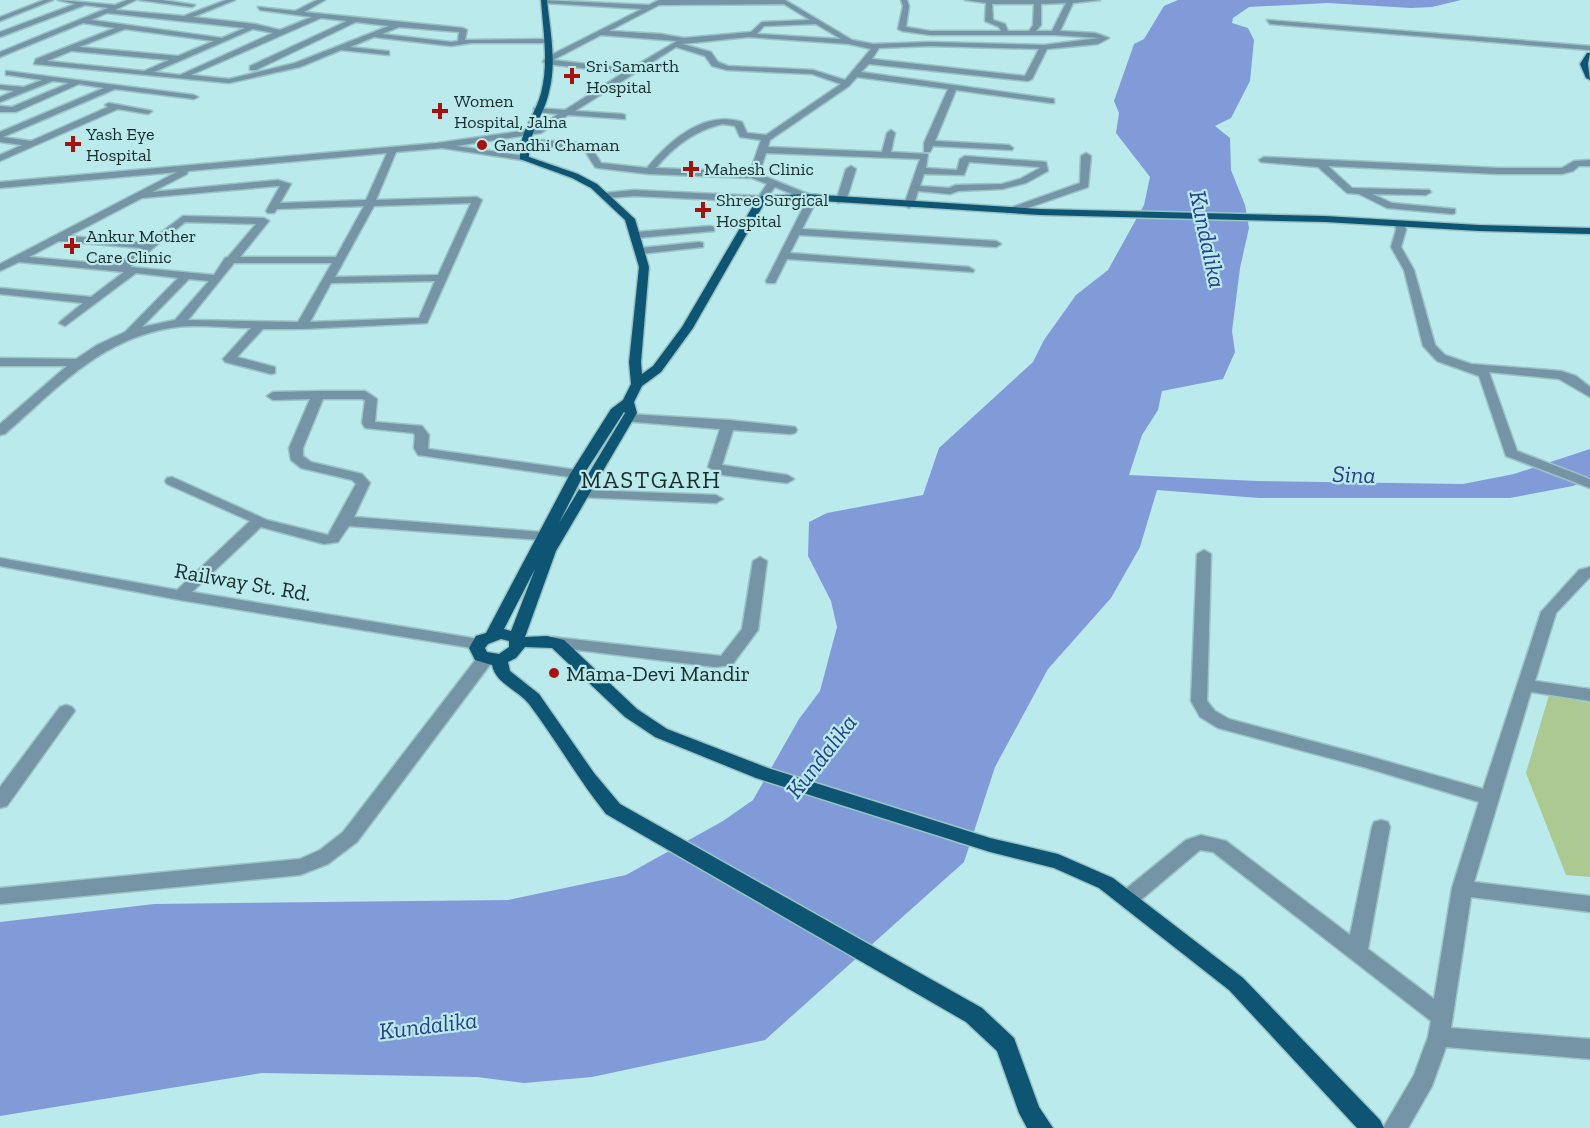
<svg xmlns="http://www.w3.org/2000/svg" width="1590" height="1128" font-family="'Zilla Slab',serif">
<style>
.green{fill:#abc991}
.water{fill:#819bd9}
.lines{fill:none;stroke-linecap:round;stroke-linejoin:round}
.minor-casing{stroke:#9ac4c6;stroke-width:3}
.major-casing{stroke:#9ac4c6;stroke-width:3}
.minor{fill:#7594a6;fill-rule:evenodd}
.major{fill:#0e5573;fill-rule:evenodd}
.poi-dot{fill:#a6120c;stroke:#baeaec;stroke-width:2}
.labels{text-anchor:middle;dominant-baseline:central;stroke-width:4.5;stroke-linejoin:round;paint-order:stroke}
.far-poi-label{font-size:18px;fill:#192c2c;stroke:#baeaec;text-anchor:start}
.street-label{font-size:22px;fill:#192c2c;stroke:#baeaec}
.poi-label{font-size:22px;fill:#192c2c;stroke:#baeaec;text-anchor:start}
.water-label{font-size:24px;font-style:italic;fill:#263f88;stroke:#baeaec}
.neighbourhood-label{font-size:24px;letter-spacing:1.5px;fill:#192c2c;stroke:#baeaec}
</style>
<rect width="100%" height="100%" fill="#baeaec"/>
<!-- green -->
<path class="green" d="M1549 695 1590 703V877L1566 875 1526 773Z"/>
<!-- water -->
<path class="water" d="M1178 0H1461L1432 7 1411 8 1328 3 1249 7 1233 18 1232 23 1248 28 1254 40 1250 81 1231 118 1215 126 1230 138 1231 170 1245 205 1249 228 1240 268 1232 331 1235 352 1223 379 1162 391 1158 410 1142 435 1129 475 1257 481 1463 484 1514 474 1590 449V478L1573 486 1510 498H1259L1157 490 1140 547 1111 598 1048 669 995 767 964 862 765 1040 592 1077 524 1083 477 1077 262 1073 0 1116V922L154 904 508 900 626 875 723 821 753 800 799 719 820 691 837 627 831 601 808 556 809 522 827 513 923 495 939 448 1033 362 1044 340 1076 295 1108 270 1144 205 1150 177 1116 133 1119 113 1114 101 1134 44 1144 39 1164 6Z"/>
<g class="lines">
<defs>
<g id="minor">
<path d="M44 0H53L0 21V17Z"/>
<path d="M58 0 115 5 127 0H136L115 10 184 16 226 0H235L193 17 255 24 280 30 312 17 260 10 258 7 295 11 317 0H325L304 12 463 28 467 30 465 40 548 39 552 41 548 43H471L451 46 374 37 350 47 386 51H389V55L341 50 300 67 229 83 34 64 36 59 115 28 83 23 0 57V52L108 8 85 5 0 37V32L75 4ZM107 13 245 28 222 38 91 20ZM321 18 347 21 250 66V70H256L356 22 389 26 295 63 229 79 191 75ZM399 27 459 32 458 41 451 42 382 34ZM125 29 214 41 178 56 79 47ZM253 29 273 33 180 75 154 72ZM71 51H72L169 60 144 71 47 61Z"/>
<path d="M139 0H162L195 5 192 7Z"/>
<path d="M541 0 649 5 659 0H785L852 40 873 44 930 42 1044 45 1099 38 1055 35H930L902 31 898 29 903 6 901 0H907L909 6 906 27 930 31H1001L999 27 985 21 986 3 965 0H1100L1073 3 1060 31 1095 33 1109 38 1098 44 1047 49 1032 79 1028 81 869 64 861 72 1054 99V103H1051L956 90 935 141 1009 145 1013 148 1012 150 933 146 930 152H924V143L948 89 857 77 849 86 770 140 768 147 882 152 887 133 891 130 895 133 891 152 928 154 926 168 957 170 960 159 965 156 1046 162 1048 171 1026 183 1002 189 958 191 950 194 918 191 914 205 909 208 904 205 920 159 766 153 759 174 818 198 802 229 996 241 1001 244 996 247 799 235 790 253 969 267 974 270 973 272 787 259 775 283H767L766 281 807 200 775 187 765 201 762 202 634 196 607 198 602 195 604 193 634 190 759 196 767 184 752 178 649 174 598 168 595 167 585 151 577 148 524 145 520 142 524 139 582 143 591 147 601 163 647 168C669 141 704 110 742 122L747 133 766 135 841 84 812 74 727 70 712 66 705 56 676 47 575 111 622 114 625 115V119L568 115 541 133 456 146 525 156 528 157V161L442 148 396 152 376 200 477 197 482 200 427 323 302 329H263L237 357 275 367V373L271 374 225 362 223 359 251 328C227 328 201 324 177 327 102 337 59 387 5 434L0 435V424L67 366H0V358L76 359 97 345 125 332 178 278 136 273 65 326 59 323 61 321 83 303 0 294V288L91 297 124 272 19 262 0 271V264L177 172 0 188V182L437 143 536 129 558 114 534 112V108L565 110 623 73 547 64 543 62 545 58 642 9 544 3ZM1066 3 1052 31H1036L1041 25V4ZM784 4 810 20 762 22 751 32 684 38 661 34 609 31 659 5ZM992 4H1034L1033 25 1029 31H1008L1005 24 993 20ZM816 24 841 39 757 34 764 26ZM601 35 677 41 630 69 553 60ZM748 37 849 44 871 49 845 80 813 70 728 66 718 62 711 52 682 44ZM930 46 1039 49 1025 76 872 59 879 48ZM723 124 735 126 740 137 761 140 750 172 656 168C673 147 695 130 723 124ZM387 153 366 200 280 203 291 184 278 180 152 192 187 174 188 171ZM969 162 1039 167 1040 168 1020 179 1002 184 956 185 949 188 920 186 924 174 964 175ZM278 186H280L266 211 268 213H274L277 209 364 206 336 257H240L269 221 264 218 183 216 147 243 69 236 142 198ZM471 203 438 275 335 277 374 206ZM185 222 256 224 228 257 225 258 214 275 130 267ZM59 241 140 248 118 265 29 257ZM234 263H332L298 322 188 320ZM189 279 209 281 175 320 142 327ZM435 281 419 318 310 322 331 283Z"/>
<path d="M1267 20 1590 46V50L1270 24Z"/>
<path d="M6 71 194 95 198 97 194 99 115 89 3 137 31 141 108 107 105 105 109 103 152 111 148 114 118 109 0 161V155L22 145 0 142V132L104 88 79 84 16 112H0V106L12 107 69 83 53 81 0 102V97L14 91 0 89V85L24 87 42 80 9 75H6Z"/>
<path d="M1086 153 1091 156 1088 187 1013 213H1007V209L1080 183 1081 156Z"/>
<path d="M1264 157 1498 168H1562L1574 161 1590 160V166H1579L1573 171 1562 174H1498L1328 166 1352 188 1429 190 1431 192 1426 195 1372 194 1392 203 1455 209V213L1452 214 1387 208 1359 194 1347 193 1318 167 1261 162 1259 160Z"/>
<path d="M851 166 856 169 846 201 838 203 836 201 846 169Z"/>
<path d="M1400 221 1405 224 1406 230 1401 247 1414 270 1435 345 1445 355 1471 364 1561 371 1576 376 1590 387V397L1559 379 1489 372 1517 451 1590 479V488L1506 456 1479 376 1437 361 1423 346 1404 270 1391 247 1396 230 1395 224Z"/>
<path d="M710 226 714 227V231L636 238 631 235 636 232Z"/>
<path d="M699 242 703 243V247L640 254 635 251 640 248Z"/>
<path d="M318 391H365L377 399 375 422 422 426 429 435 428 449 577 470 584 474 577 478 418 455 414 448 415 435 413 433 365 428 362 423 365 400 362 399H323L303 448V456L311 462 362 474 370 483 354 517 542 532 549 536 542 540 349 526 338 542 324 544 261 527 192 592 478 639 484 640 486 644 484 648 478 649 180 600 0 566V558L177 590 250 521 167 484 165 481 167 478 172 477 267 520 328 535 356 484 352 480 301 468 291 460 289 448 310 399 273 400 267 396 273 392Z"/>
<path d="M628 414 728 420 795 427 797 430 795 433 790 434 733 430 722 465 787 475 794 479 787 483 723 475 708 467 720 429 623 421 622 418Z"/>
<path d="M583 490 716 495 723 499 716 503 578 497 576 494 578 491Z"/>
<path d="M1204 550 1211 554 1207 701 1215 711 1229 719 1368 756 1483 789 1541 612 1579 570 1590 567V577L1556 613 1535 681 1590 689V701L1531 692 1474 882 1590 896V912L1471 897 1451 1028 1590 1039V1059L1446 1047 1432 1086 1408 1128H1383L1414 1075 1428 1037 1431 1021 1213 852 1200 850 1136 904 1129 906 1122 904 1119 898 1122 892 1186 840 1201 835 1226 841 1350 935 1372 827 1374 822 1381 820 1388 822 1390 827 1368 949 1434 999 1452 888 1479 802 1367 768 1218 728 1200 717 1191 701 1197 554Z"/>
<path d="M760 557 767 561 758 630 732 665 715 667 553 647 547 646 545 642 547 638 553 637 721 656 742 629 753 561Z"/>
<path d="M486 653 492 654 494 658 492 662 357 842 328 864 300 875 0 904V888L300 859 320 850 343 832 480 654Z"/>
<path d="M66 705 72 707 75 711 72 715 7 806 0 808V787L60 707Z"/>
</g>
<g id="major">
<path d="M541 0H547C550 30 557 62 549 92 544 116 528 132 529 157L578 174 597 184 635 219 649 267 641 362 642 374 653 366 682 327 757 199 762 196 806 194 1040 209 1325 216 1479 225 1590 228V234L1479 231 1325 222 1040 215 806 200 765 202 693 328 661 372 642 386 634 402 637 413 556 551 525 637 547 636 564 640 637 709 667 729 768 768 990 838 1058 854 1113 878 1243 978 1380 1120 1384 1128H1357L1229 990 1099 888 1054 868 990 852 756 778 655 737 625 717 552 648 525 647 516 658 508 662 510 671 539 694 594 773 620 804 982 1008 1014 1038 1039 1107 1053 1128H1027L1019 1113 997 1051 966 1022 606 814C578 779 556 740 529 704 517 689 496 684 492 665L475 660 469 648 476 636 486 633 570 474 611 409 623 400 631 384 629 362 639 267 625 220 591 188 572 178 520 159C519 130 534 119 541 93 549 63 543 30 541 0ZM624 412 625 413 559 523 584 474ZM535 569 511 631 504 629ZM501 639 509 641V647L499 654 487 652 485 648 488 644Z"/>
<path d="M1587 53H1590L1588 64 1590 80 1586 78 1580 64Z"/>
</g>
</defs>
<!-- minor casing -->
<use href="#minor" class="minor-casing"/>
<!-- major casing -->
<use href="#major" class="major-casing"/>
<!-- minor -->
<use href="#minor" class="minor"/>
<!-- major -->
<use href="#major" class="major"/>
</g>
<!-- markers -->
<g class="poi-dot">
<path d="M569 67h6v6h6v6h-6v6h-6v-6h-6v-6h6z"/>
<path d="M437 102h6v6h6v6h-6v6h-6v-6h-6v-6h6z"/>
<path d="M70 135h6v6h6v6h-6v6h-6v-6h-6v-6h6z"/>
<circle cx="482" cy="145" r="6"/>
<path d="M688 160h6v6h6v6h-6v6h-6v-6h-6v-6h6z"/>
<path d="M700 201h6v6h6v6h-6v6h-6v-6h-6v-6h6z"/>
<path d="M69 237h6v6h6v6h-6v6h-6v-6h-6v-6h6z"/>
<circle cx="554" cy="673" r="6"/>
</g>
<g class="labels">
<!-- far-poi labels -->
<g class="far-poi-label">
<text x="586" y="66">Sri Samarth<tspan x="586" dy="21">Hospital</tspan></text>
<text x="454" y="101">Women<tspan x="454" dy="21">Hospital, Jalna</tspan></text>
<text x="86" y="134">Yash Eye<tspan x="86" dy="21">Hospital</tspan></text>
<text x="494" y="145">Gandhi Chaman</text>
<text x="704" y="169">Mahesh Clinic</text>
<text x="716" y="200">Shree Surgical<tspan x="716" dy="21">Hospital</tspan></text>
<text x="86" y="236">Ankur Mother<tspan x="86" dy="21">Care Clinic</tspan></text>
</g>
<!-- street labels -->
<g class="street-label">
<text transform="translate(243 582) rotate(10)">Railway St. Rd.</text>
</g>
<!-- poi labels -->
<g class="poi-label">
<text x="566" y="673">Mama-Devi Mandir</text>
</g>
<!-- water labels -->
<g class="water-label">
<text transform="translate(1208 239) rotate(78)">Kundalika</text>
<text transform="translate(1354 474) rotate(2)">Sina</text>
<text transform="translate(821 756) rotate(-52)">Kundalika</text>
<text transform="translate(428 1025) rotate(-7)">Kundalika</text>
</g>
<!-- neighbourhood labels -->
<g class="neighbourhood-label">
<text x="651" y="479">MASTGARH</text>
</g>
</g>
</svg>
